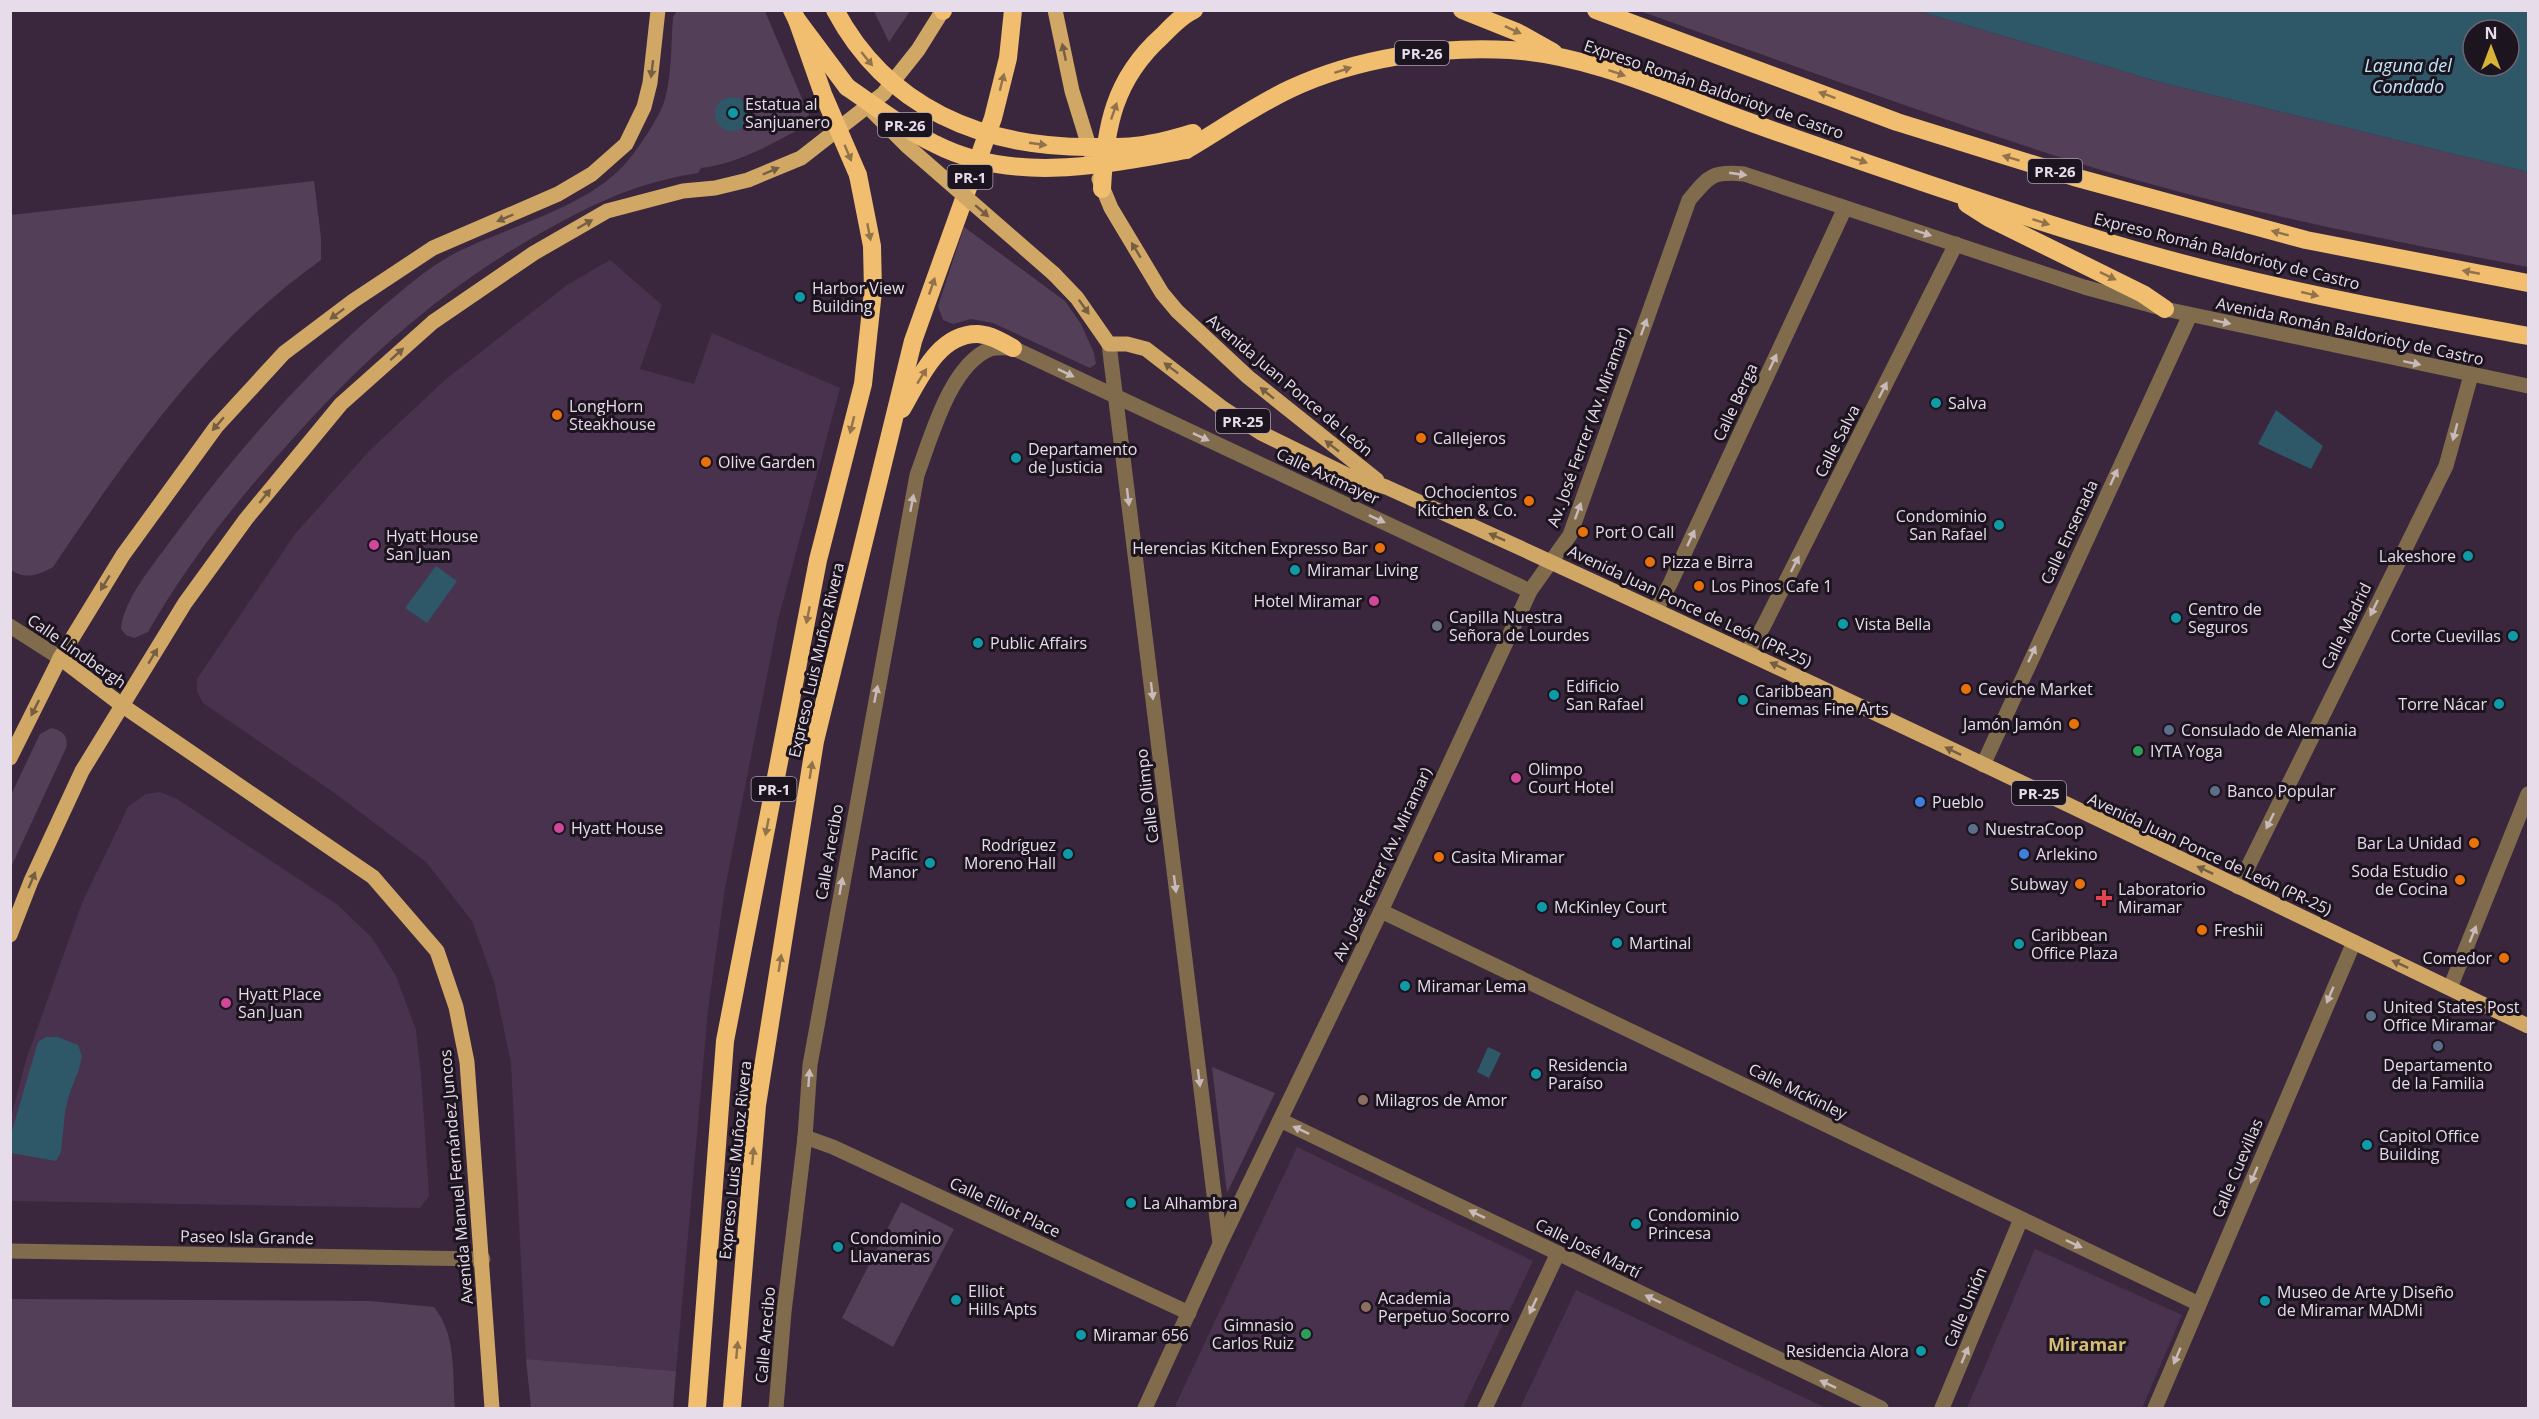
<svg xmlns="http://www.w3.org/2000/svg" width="2539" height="1419" font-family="'Open Sans',sans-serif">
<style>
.built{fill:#49324d}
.green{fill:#543f58}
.water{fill:#2e5768;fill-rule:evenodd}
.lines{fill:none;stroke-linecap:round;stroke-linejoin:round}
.minor{stroke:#806c4d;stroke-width:15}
.major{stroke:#d0a765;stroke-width:15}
.highway{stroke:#f0be6e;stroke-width:18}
.major-bridge{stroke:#d0a765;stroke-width:15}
.highway-bridge{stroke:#f0be6e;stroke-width:18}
.oneway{fill:#91724a}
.oneway2{fill:#765e42}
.oneway3{fill:#c8babb}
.culture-dot{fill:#0f9aa8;stroke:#1c141e;stroke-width:2}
.food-dot{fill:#e8710a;stroke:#1c141e;stroke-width:2}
.hotel-dot{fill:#d1479c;stroke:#1c141e;stroke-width:2}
.worship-dot{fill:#6b7280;stroke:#1c141e;stroke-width:2}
.service-dot{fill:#5c6f8a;stroke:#1c141e;stroke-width:2}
.leisure-dot{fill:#2e9e5b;stroke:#1c141e;stroke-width:2}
.shop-dot{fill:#3f7fe0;stroke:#1c141e;stroke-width:2}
.health-dot{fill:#e0444e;stroke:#1c141e;stroke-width:2}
.education-dot{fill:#8d6e63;stroke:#1c141e;stroke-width:2}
.labels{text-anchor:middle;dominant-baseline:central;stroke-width:6;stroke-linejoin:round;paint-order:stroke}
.shield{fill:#1c141e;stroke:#aaa0ad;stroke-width:1.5}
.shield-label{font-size:15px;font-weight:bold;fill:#e7dcea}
.street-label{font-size:16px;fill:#e7dcea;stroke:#1c141e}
.poi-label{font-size:16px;fill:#e7dcea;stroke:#1c141e;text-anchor:start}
.water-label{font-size:18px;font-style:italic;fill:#bfe8fb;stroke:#1c141e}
.neighbourhood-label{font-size:18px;font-weight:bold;fill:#d4bd70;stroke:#1c141e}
</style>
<rect width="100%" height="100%" fill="#3a273d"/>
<!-- built -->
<g class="built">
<path d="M610 260 662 305 640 369 694 384 712 333 840 388 778 620 725 888 708 1010 676 1371 526 1359 511 1063 494 982 472 921 426 862 336 794 203 703 197 691V679L295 534 370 450 446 379 567 285Z"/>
<path d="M160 792 177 799 338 905 372 938 396 976 416 1030 421 1075 429 1196 420 1208 11 1201V1117L26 1060 82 903 128 807 146 794Z"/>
<path d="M1297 1147 1533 1261 1463 1408H1180L1175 1406Z"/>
<path d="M2035 1249 2182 1315 2142 1408H1967Z"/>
<path d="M1576 1290 1824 1407 1823 1408H1520Z"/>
</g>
<!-- green -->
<g class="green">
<path d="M677 11H765L811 120 808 124C774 143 740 163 701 168L698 173C634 183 590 205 534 237 437 293 363 360 289 443 236 501 187 564 148 632L134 638 126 635 121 629C123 601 152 566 169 543 231 458 301 377 381 308 403 290 425 270 450 256 503 227 584 210 625 164 637 151 661 115 665 99 672 73 671 44 673 17Z"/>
<path d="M874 11H910L889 42Z"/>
<path d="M1640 11H1918L2163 83 2528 172V267C2376 238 2223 208 2075 162 1929 116 1784 62 1640 11Z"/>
<path d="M314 181 321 238V260C208 340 129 454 53 567 39 575 25 580 11 570V215Z"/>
<path d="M964 227 1065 301 1081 324 1094 353 1096 364 1090 368 993 323 971 319 953 324 943 320 938 306Z"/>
<path d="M51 728C62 730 69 736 66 748L11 867V795L40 734Z"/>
<path d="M1212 1067 1275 1093 1227 1193Z"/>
<path d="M901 1202 954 1229 893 1347 842 1318Z"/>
<path d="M11 1299 370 1301 434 1307C457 1335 452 1375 455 1408H11Z"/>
<path d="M526 1359 676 1371 673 1408H531Z"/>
</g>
<!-- water -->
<g class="water">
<path d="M1918 11H2528V172L2163 83ZM2473 30H2509V66H2473Z"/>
<circle cx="732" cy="114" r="17"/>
<path d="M2276 410 2323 446 2311 469 2258 444Z"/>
<path d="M436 566 457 581 427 623 405 608Z"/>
<path d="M46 1037H58L78 1045 82 1056 79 1069 69 1095 65 1112 61 1152 56 1161 11 1153V1134L38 1042Z"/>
<path d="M1488 1047 1501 1053 1489 1078 1477 1072Z"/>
</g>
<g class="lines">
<!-- minor -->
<g class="minor">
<path d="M1109 344 1220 1243"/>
<path d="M1656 610 1670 584 1845 208"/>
<path d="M10 626 60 658"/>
<path d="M1747 652 1763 627 1956 244"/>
<path d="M1983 765 2190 315"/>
<path d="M2238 887 2446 466 2471 375"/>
<path d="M1381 911 2199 1304"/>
<path d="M2450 988 2528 794"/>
<path d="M1280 1120 1881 1408"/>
<path d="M805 1137 833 1147 1189 1313"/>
<path d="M10 1251 483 1259"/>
<path d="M776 1408 784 1312 805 1137 810 1065 917 475C931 438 950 365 990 349 997 347 1006 348 1013 348L1530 591"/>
<path d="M1145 1408 1220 1244 1381 911 1530 591 1570 535 1689 200C1709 176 1712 171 1744 174L2084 287 2165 309 2528 386"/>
<path d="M1485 1408 1558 1253"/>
<path d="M1942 1408 2021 1219"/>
<path d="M2155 1408 2354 942"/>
</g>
<!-- major -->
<g class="major">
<path d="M1055 10 1072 91 1092 156"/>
<path d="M1099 179 1111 208 1162 293 1177 311 1248 377 1377 480"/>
<path d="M1054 274 1077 298 1109 344H1127L1146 349 1221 407 1261 433 1347 475 1386 487C1770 660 2149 843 2528 1026"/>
<path d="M60 658 123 706 373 877 437 951 456 1007 467 1062 492 1408"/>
<path d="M10 758 60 658 123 555 216 427 284 353 353 301 433 248 558 194 592 174 626 144 644 107 650 83 658 10"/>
<path d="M10 935 31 881 82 771 185 603 246 519 341 404 433 322 534 253 607 211 683 191 715 188 748 180 801 158 883 94 918 50 943 10"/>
</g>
<!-- highway -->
<g class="highway">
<path d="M792 10 797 20 847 87"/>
<path d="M1462 10 1517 32 1553 52"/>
<path d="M1596 10 1897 122 2074 177 2306 240 2528 283"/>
<path d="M943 11V10"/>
<path d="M1186 150C1220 130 1254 106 1290 89 1356 58 1437 46 1510 50 1588 55 1661 89 1733 116 1803 142 1875 166 1946 190 2038 221 2130 251 2224 274 2325 299 2426 317 2528 336"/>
<path d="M1102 189C1105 127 1114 79 1162 36 1171 27 1182 15 1194 10"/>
<path d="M1967 204 1989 218 2143 294 2165 309"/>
<path d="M902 409C919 380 938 333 978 334 991 335 1003 342 1013 348"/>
<path d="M697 1408 725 1041 818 560 863 384 873 291 872 246 858 175"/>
<path d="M732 1408 757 1105 815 741 913 341 993 118 1008 58 1013 10"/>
</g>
<!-- major-bridge -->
<path class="major-bridge" d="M871 110 906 145 1054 274"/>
<!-- highway-bridge -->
<g class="highway-bridge">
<path d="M835 10C887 108 982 147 1089 147 1109 147 1129 148 1148 144 1163 142 1178 137 1193 133"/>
<path d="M797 20 823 94 858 175"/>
<path d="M847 87C875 106 904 129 935 144 1013 184 1103 165 1186 150"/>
</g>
</g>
<!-- one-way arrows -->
<defs><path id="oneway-solid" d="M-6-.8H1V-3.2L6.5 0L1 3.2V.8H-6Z" transform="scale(1.5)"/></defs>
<g class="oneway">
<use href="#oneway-solid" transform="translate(1513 30) rotate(25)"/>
<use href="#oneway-solid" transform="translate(867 59) rotate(51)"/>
<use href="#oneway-solid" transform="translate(1343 70) rotate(-18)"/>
<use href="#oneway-solid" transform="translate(1617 73) rotate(19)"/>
<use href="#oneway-solid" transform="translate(1002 82) rotate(-76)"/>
<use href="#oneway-solid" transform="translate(1827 95) rotate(-160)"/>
<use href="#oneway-solid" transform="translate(1114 111) rotate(-71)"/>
<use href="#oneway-solid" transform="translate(1038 144) rotate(8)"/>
<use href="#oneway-solid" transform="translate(848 153) rotate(67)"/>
<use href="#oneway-solid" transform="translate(2011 158) rotate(-163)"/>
<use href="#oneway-solid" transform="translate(1859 160) rotate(19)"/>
<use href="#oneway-solid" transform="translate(2041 222) rotate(18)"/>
<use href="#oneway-solid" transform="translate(869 232) rotate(79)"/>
<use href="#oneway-solid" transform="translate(2280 233) rotate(-165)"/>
<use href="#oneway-solid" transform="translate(2471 272) rotate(-169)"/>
<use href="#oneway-solid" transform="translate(2108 276) rotate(26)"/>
<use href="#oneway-solid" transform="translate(932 286) rotate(-71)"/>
<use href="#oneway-solid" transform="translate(2310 294) rotate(13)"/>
<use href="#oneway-solid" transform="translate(922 376) rotate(-58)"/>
<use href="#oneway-solid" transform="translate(852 425) rotate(104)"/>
<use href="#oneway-solid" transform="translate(808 615) rotate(101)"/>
<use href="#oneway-solid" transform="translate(811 770) rotate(-81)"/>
<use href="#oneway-solid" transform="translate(767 827) rotate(101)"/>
<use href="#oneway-solid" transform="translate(780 963) rotate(-81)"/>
<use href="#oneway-solid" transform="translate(753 1156) rotate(-85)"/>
<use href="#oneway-solid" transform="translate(737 1350) rotate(-85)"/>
</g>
<g class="oneway2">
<use href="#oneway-solid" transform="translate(1064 52) rotate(-102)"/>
<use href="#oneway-solid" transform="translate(652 69) rotate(97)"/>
<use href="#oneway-solid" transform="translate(771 171) rotate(-23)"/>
<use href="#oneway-solid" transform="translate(982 211) rotate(41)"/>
<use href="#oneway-solid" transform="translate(505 218) rotate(157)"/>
<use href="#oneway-solid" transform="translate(585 224) rotate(-30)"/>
<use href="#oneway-solid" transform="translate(1136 250) rotate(-121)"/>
<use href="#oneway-solid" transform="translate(1084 307) rotate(55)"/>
<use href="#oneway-solid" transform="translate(337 314) rotate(143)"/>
<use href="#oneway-solid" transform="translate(397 354) rotate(-42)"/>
<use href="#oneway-solid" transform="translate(1171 368) rotate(-143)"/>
<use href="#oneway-solid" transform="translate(1267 393) rotate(-141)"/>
<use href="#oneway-solid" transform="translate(218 424) rotate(131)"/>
<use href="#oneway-solid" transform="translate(1332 446) rotate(-142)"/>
<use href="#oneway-solid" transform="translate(265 496) rotate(-51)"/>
<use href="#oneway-solid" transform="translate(1497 537) rotate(-156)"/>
<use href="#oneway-solid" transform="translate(105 583) rotate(121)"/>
<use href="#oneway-solid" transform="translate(153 656) rotate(-59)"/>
<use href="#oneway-solid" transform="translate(1778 666) rotate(-155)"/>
<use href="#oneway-solid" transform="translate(35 708) rotate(117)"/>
<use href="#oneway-solid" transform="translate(1953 751) rotate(-154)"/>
<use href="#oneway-solid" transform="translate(2205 870) rotate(-155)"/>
<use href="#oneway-solid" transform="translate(32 880) rotate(-67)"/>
<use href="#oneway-solid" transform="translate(2400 964) rotate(-155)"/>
</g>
<g class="oneway3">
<use href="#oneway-solid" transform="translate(1738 174) rotate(8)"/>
<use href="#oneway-solid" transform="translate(1923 233) rotate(18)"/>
<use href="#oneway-solid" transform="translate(2222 322) rotate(12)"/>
<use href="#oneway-solid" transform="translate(1644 327) rotate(-70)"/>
<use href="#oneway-solid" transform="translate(1773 362) rotate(-65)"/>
<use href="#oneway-solid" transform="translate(2412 363) rotate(12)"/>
<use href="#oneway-solid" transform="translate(1066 373) rotate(26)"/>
<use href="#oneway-solid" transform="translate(1883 390) rotate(-63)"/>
<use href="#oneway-solid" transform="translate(2455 432) rotate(105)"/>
<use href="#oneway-solid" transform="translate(1201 437) rotate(25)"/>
<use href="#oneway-solid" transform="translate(2114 477) rotate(-65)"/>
<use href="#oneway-solid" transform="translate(1128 497) rotate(83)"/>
<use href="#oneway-solid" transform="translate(912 503) rotate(-79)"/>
<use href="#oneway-solid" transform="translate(1578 511) rotate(-70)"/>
<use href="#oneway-solid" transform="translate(1377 519) rotate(25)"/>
<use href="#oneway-solid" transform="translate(1691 538) rotate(-65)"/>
<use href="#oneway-solid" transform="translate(1795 564) rotate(-63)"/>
<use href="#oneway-solid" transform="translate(2374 608) rotate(116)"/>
<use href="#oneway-solid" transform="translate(2032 654) rotate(-65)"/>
<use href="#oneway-solid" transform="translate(1152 691) rotate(83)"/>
<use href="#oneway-solid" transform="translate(876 694) rotate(-79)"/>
<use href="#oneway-solid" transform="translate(2270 821) rotate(116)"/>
<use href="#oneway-solid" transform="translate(1175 884) rotate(83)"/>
<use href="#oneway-solid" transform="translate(841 886) rotate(-80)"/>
<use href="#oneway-solid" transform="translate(2473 934) rotate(-68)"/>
<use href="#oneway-solid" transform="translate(2330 995) rotate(113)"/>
<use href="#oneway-solid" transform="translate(809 1078) rotate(-86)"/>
<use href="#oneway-solid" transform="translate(1199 1078) rotate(83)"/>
<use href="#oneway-solid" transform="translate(1301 1130) rotate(-155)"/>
<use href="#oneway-solid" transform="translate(2254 1175) rotate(113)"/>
<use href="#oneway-solid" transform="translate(1477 1214) rotate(-154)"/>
<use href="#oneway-solid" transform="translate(2074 1244) rotate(25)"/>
<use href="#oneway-solid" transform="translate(1653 1299) rotate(-154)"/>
<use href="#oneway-solid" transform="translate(1533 1306) rotate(115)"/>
<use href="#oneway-solid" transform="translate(1965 1355) rotate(-67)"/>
<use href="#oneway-solid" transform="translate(2177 1356) rotate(113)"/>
<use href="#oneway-solid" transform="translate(1828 1384) rotate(-155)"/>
</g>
<!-- markers -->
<g class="culture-dot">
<circle cx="733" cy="113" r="6"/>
<circle cx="800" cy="297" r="6"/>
<circle cx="1936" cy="403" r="6"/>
<circle cx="1016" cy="458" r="6"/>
<circle cx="1999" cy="525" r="6"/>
<circle cx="2468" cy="556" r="6"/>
<circle cx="1295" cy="570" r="6"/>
<circle cx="2176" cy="618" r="6"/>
<circle cx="1843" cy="624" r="6"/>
<circle cx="2513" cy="636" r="6"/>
<circle cx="978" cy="643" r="6"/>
<circle cx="1554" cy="695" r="6"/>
<circle cx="1743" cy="700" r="6"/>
<circle cx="2499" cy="704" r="6"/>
<circle cx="1068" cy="854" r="6"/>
<circle cx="930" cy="863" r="6"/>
<circle cx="1542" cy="907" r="6"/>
<circle cx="1617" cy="943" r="6"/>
<circle cx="2019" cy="944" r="6"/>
<circle cx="1405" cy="986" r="6"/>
<circle cx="1536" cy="1074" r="6"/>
<circle cx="2367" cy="1145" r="6"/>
<circle cx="1131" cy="1203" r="6"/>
<circle cx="1636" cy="1224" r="6"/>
<circle cx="838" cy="1247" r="6"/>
<circle cx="956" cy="1300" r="6"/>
<circle cx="2265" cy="1301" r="6"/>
<circle cx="1081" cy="1335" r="6"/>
<circle cx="1921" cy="1351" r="6"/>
</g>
<g class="food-dot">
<circle cx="557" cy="415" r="6"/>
<circle cx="1421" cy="438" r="6"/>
<circle cx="706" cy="462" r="6"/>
<circle cx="1529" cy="501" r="6"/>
<circle cx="1583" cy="532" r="6"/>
<circle cx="1380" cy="548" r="6"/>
<circle cx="1650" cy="562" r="6"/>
<circle cx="1699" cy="586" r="6"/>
<circle cx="1966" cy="689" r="6"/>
<circle cx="2074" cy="724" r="6"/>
<circle cx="2474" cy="843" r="6"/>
<circle cx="1439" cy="857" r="6"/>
<circle cx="2460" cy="880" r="6"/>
<circle cx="2080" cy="884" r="6"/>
<circle cx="2202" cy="930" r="6"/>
<circle cx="2504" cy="958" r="6"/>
</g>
<g class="hotel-dot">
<circle cx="374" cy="545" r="6"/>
<circle cx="1374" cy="601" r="6"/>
<circle cx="1516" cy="778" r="6"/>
<circle cx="559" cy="828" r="6"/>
<circle cx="226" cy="1003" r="6"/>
</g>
<circle class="worship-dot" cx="1437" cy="626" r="6"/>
<g class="service-dot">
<circle cx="2169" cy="730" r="6"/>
<circle cx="2215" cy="791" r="6"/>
<circle cx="1973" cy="829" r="6"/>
<circle cx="2371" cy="1016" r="6"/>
<circle cx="2438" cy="1046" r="6"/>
</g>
<g class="leisure-dot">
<circle cx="2138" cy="751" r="6"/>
<circle cx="1306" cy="1334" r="6"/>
</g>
<g class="shop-dot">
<circle cx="1920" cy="802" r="6"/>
<circle cx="2024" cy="854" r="6"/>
</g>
<path class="health-dot" d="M2101 889h6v6h6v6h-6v6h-6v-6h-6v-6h6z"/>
<g class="education-dot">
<circle cx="1363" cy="1100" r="6"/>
<circle cx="1366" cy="1307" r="6"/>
</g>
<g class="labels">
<!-- shield labels -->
<g class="shield">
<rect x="1395" y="41" width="54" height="24" rx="4.5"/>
<rect x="878" y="113" width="54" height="24" rx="4.5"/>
<rect x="2028" y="159" width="54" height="24" rx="4.5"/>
<rect x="947.5" y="165" width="45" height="24" rx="4.5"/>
<rect x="1216" y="409" width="54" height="24" rx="4.5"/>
<rect x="751.5" y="777" width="45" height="24" rx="4.5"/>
<rect x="2012" y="781" width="54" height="24" rx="4.5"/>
</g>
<g class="shield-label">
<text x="1422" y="53">PR-26</text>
<text x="905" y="125">PR-26</text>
<text x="2055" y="171">PR-26</text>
<text x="970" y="177">PR-1</text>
<text x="1243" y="421">PR-25</text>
<text x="774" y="789">PR-1</text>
<text x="2039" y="793">PR-25</text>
</g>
<!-- street labels -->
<g class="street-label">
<text transform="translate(1714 89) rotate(19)">Expreso Román Baldorioty de Castro</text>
<text transform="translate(2227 251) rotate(14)">Expreso Román Baldorioty de Castro</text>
<text transform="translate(2350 331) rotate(12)">Avenida Román Baldorioty de Castro</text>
<text transform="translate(1290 385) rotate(40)">Avenida Juan Ponce de León</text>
<text transform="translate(1735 402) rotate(-65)">Calle Berga</text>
<text transform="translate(1588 427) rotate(-70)">Av. José Ferrer (Av. Miramar)</text>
<text transform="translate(1837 441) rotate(-63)">Calle Salva</text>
<text transform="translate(1328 476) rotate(25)">Calle Axtmayer</text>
<text transform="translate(2069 532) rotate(-65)">Calle Ensenada</text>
<text transform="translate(1690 606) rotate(25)">Avenida Juan Ponce de León (PR-25)</text>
<text transform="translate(2346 626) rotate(-64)">Calle Madrid</text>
<text transform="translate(77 651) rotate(35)">Calle Lindbergh</text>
<text transform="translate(816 660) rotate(-77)">Expreso Luis Muñoz Rivera</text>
<text transform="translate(1147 796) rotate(-97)">Calle Olimpo</text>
<text transform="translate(829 852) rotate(-80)">Calle Arecibo</text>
<text transform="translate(2210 854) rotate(25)">Avenida Juan Ponce de León (PR-25)</text>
<text transform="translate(1382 864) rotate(-65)">Av. José Ferrer (Av. Miramar)</text>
<text transform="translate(1798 1091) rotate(26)">Calle McKinley</text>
<text transform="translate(735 1160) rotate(-84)">Expreso Luis Muñoz Rivera</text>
<text transform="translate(2237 1168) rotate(-67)">Calle Cuevillas</text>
<text transform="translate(456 1177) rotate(-95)">Avenida Manuel Fernández Juncos</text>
<text transform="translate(1005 1207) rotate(25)">Calle Elliot Place</text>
<text transform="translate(247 1237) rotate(1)">Paseo Isla Grande</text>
<text transform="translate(1588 1248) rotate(26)">Calle José Martí</text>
<text transform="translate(1965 1307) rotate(-67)">Calle Unión</text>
<text transform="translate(765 1335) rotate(-85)">Calle Arecibo</text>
</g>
<!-- poi labels -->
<g class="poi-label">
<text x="745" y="104">Estatua al<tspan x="745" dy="18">Sanjuanero</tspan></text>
<text x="812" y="288">Harbor View<tspan x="812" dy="18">Building</tspan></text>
<text x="1948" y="403">Salva</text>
<text x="569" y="406">LongHorn<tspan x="569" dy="18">Steakhouse</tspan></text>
<text x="1433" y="438">Callejeros</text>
<text x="1028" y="449">Departamento<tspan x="1028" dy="18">de Justicia</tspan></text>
<text x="718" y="462">Olive Garden</text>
<text x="1517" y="492" text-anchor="end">Ochocientos<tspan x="1517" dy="18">Kitchen &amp; Co.</tspan></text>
<text x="1987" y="516" text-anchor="end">Condominio<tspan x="1987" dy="18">San Rafael</tspan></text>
<text x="1595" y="532">Port O Call</text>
<text x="386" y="536">Hyatt House<tspan x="386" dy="18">San Juan</tspan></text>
<text x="1368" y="548" text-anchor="end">Herencias Kitchen Expresso Bar</text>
<text x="2456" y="556" text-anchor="end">Lakeshore</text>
<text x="1662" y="562">Pizza e Birra</text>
<text x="1307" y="570">Miramar Living</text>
<text x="1711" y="586">Los Pinos Cafe 1</text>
<text x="1362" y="601" text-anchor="end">Hotel Miramar</text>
<text x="2188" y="609">Centro de<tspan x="2188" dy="18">Seguros</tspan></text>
<text x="1449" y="617">Capilla Nuestra<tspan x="1449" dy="18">Señora de Lourdes</tspan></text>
<text x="1855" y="624">Vista Bella</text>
<text x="2501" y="636" text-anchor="end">Corte Cuevillas</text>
<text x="990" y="643">Public Affairs</text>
<text x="1566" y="686">Edificio<tspan x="1566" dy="18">San Rafael</tspan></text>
<text x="1978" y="689">Ceviche Market</text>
<text x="1755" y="691">Caribbean<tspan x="1755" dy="18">Cinemas Fine Arts</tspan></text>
<text x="2487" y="704" text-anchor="end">Torre Nácar</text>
<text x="2062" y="724" text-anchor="end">Jamón Jamón</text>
<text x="2181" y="730">Consulado de Alemania</text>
<text x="2150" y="751">IYTA Yoga</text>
<text x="1528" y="769">Olimpo<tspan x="1528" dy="18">Court Hotel</tspan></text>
<text x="2227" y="791">Banco Popular</text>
<text x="1932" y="802">Pueblo</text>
<text x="571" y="828">Hyatt House</text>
<text x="1985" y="829">NuestraCoop</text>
<text x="2462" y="843" text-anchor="end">Bar La Unidad</text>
<text x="1056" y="845" text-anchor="end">Rodríguez<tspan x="1056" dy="18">Moreno Hall</tspan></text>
<text x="918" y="854" text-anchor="end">Pacific<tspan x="918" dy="18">Manor</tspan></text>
<text x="2036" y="854">Arlekino</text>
<text x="1451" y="857">Casita Miramar</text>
<text x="2448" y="871" text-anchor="end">Soda Estudio<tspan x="2448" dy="18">de Cocina</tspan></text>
<text x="2068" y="884" text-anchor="end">Subway</text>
<text x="2118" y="889">Laboratorio<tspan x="2118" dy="18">Miramar</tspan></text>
<text x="1554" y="907">McKinley Court</text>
<text x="2214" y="930">Freshii</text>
<text x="2031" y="935">Caribbean<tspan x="2031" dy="18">Office Plaza</tspan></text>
<text x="1629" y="943">Martinal</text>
<text x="2492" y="958" text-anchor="end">Comedor</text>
<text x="1417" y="986">Miramar Lema</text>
<text x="238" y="994">Hyatt Place<tspan x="238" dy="18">San Juan</tspan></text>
<text x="2383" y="1007">United States Post<tspan x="2383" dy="18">Office Miramar</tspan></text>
<text x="1548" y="1065">Residencia<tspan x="1548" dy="18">Paraíso</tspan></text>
<text x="2438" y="1065" text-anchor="middle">Departamento<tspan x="2438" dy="18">de la Familia</tspan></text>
<text x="1375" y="1100">Milagros de Amor</text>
<text x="2379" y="1136">Capitol Office<tspan x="2379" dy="18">Building</tspan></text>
<text x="1143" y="1203">La Alhambra</text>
<text x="1648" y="1215">Condominio<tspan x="1648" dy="18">Princesa</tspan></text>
<text x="850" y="1238">Condominio<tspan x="850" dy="18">Llavaneras</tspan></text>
<text x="968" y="1291">Elliot<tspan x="968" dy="18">Hills Apts</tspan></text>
<text x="2277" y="1292">Museo de Arte y Diseño<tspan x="2277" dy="18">de Miramar MADMi</tspan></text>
<text x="1378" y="1298">Academia<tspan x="1378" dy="18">Perpetuo Socorro</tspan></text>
<text x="1294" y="1325" text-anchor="end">Gimnasio<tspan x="1294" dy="18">Carlos Ruiz</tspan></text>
<text x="1093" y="1335">Miramar 656</text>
<text x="1909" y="1351" text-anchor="end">Residencia Alora</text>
</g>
<!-- water labels -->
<g class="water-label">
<text x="2408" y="65">Laguna del<tspan x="2408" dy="21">Condado</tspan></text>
</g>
<!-- neighbourhood labels -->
<g class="neighbourhood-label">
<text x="2087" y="1344">Miramar</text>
</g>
</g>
<!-- border -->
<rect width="2539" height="1419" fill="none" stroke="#e7dcea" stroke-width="24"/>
<!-- north arrow -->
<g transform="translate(2491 48)"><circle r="28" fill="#1c141e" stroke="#6d6470" stroke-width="1.5"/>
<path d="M0-4.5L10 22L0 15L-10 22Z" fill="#d7b434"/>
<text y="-9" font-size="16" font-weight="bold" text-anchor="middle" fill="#e7dcea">N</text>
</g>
</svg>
